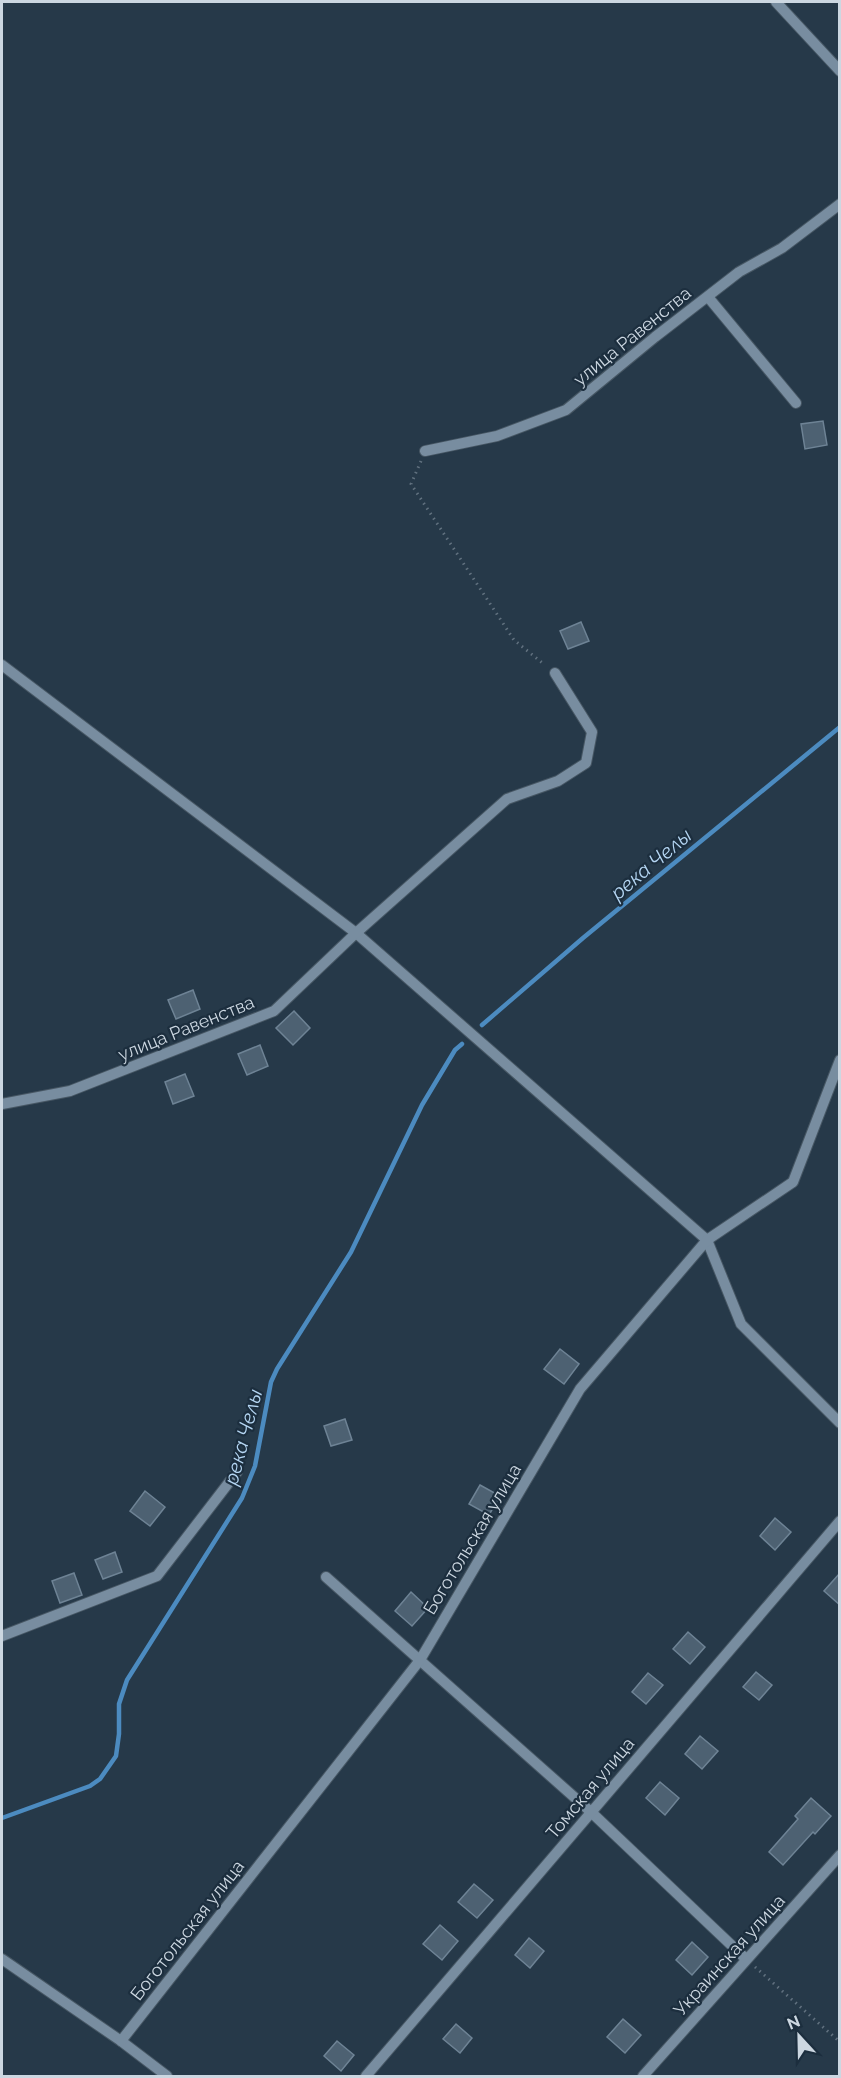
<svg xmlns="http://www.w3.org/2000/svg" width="841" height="2078" font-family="Raleway,sans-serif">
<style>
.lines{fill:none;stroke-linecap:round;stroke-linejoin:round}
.stream{stroke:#4c8bc0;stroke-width:4.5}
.building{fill:#4d6172;stroke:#6e8395;stroke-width:1.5}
.minor-casing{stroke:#475764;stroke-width:12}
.path{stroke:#61717f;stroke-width:3;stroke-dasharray:1.5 4.5;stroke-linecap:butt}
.minor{stroke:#788da0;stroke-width:10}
.labels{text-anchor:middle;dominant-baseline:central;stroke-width:4.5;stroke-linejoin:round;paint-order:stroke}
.street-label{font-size:18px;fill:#ccd7e1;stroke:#1c2e3e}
.water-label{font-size:20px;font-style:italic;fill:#b5d6f3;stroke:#1c2e3e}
</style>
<rect width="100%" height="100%" fill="#263949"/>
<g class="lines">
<!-- stream -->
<g class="stream">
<path d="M482 1025 583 938 840 727"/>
<path d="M2 1818 90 1786 100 1779 116 1756 119 1734V1704L127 1680 242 1498 255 1466 271 1382 277 1369 351 1252 422 1105 455 1050 462 1044"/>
</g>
</g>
<!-- building -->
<g class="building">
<path d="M823 421 827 445 805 449 801 424Z"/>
<path d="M581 622 589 641 568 649 560 631Z"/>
<path d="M193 990 200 1009 176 1019 168 1000Z"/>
<path d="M294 1011 310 1028 293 1045 276 1028Z"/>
<path d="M260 1045 268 1066 247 1075 238 1054Z"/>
<path d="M185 1074 194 1096 173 1104 165 1082Z"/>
<path d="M560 1349 579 1364 564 1384 544 1369Z"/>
<path d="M345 1419 352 1440 331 1446 324 1426Z"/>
<path d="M480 1485 500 1496 489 1515 469 1504Z"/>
<path d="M145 1491 165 1507 150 1526 130 1511Z"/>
<path d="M775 1518 791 1532 775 1550 760 1536Z"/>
<path d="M115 1552 122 1572 103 1579 95 1560Z"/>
<path d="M74 1573 82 1595 60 1603 52 1581Z"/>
<path d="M840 1573V1605L824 1591Z"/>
<path d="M411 1592 428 1608 412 1626 395 1611Z"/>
<path d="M688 1632 705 1647 690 1664 673 1649Z"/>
<path d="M756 1672 772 1685 759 1700 743 1687Z"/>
<path d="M648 1673 663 1685 646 1704 632 1692Z"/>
<path d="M700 1736 718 1751 702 1769 685 1754Z"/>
<path d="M660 1782 679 1798 665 1815 646 1798Z"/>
<path d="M811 1798 831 1816 815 1834 813 1832 783 1865 769 1852 798 1819 795 1816Z"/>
<path d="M474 1884 493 1900 477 1918 458 1902Z"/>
<path d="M440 1925 458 1941 442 1960 423 1944Z"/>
<path d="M529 1938 544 1951 530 1968 515 1955Z"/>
<path d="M692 1942 708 1957 692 1975 676 1960Z"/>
<path d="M623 2019 641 2035 625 2053 607 2037Z"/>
<path d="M456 2024 472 2038 460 2053 443 2039Z"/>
<path d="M337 2041 354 2055 341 2071 324 2056Z"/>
</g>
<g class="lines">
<defs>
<g id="minor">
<path d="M776 2 840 71"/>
<path d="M708 297 796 403"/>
<path d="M425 451 497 436 566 410 655 337 739 272 782 248 840 204"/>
<path d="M2 665 356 933 707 1240 741 1324 840 1423"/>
<path d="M2 1104 70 1091 274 1011 356 933 507 799 558 781 586 763 592 732 555 673"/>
<path d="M326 1577 591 1812 746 1959"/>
<path d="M2 1636 157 1576 237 1472"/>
<path d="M2 1959 121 2041 167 2076"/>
<path d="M121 2041 420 1660 580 1389 707 1240 793 1182 840 1060"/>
<path d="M366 2076 840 1521"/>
<path d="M643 2076 840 1855"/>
</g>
</defs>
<!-- minor casing -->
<use href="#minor" class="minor-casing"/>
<!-- path -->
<g class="path">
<path d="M421 461 411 484 514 640 545 665"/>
<path d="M755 1967 840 2042"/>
</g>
<!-- minor -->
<use href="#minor" class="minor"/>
</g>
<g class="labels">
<!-- street labels -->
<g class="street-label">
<text transform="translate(632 336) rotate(-39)">улица Равенства</text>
<text transform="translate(186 1028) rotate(-22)">улица Равенства</text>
<text transform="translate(472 1539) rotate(-59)">Боготольская улица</text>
<text transform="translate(590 1788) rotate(-50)">Томская улица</text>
<text transform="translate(187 1930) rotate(-52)">Боготольская улица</text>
<text transform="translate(729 1955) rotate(-48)">Украинская улица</text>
</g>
<!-- water labels -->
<g class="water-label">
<text transform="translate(651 864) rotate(-40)">река Челы</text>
<text transform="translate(243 1437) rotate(-75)">река Челы</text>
</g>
</g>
<!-- border -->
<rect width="841" height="2078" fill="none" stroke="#ccd7e1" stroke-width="6"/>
<!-- north arrow -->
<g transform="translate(799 2036) rotate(338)" stroke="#1c2e3e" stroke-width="4.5" paint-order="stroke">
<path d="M0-4.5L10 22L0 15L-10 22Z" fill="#ccd7e1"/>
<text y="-9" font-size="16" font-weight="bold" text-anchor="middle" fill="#ccd7e1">N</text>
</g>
</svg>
